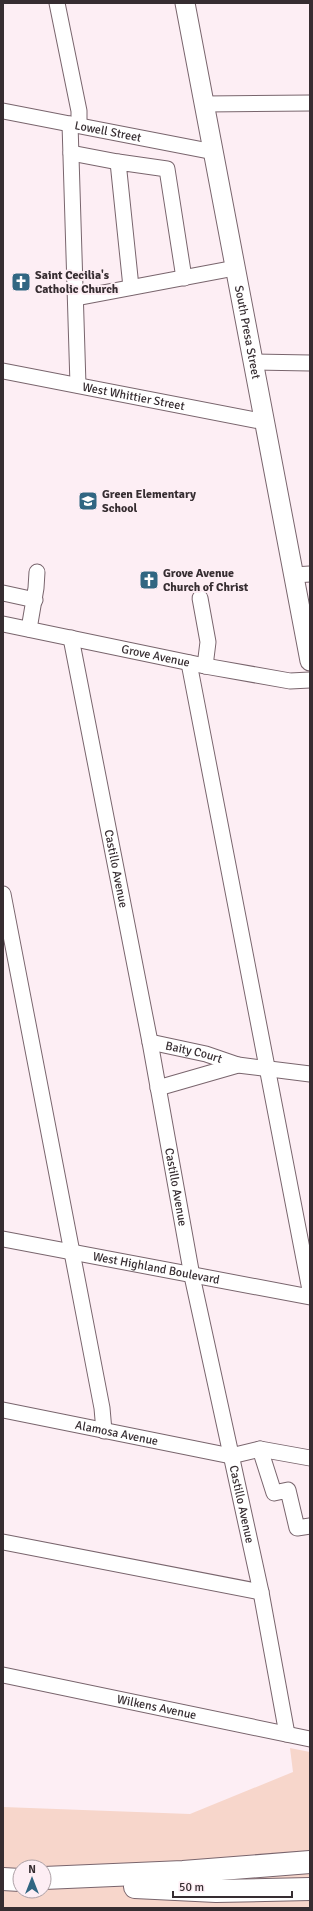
<svg xmlns="http://www.w3.org/2000/svg" width="313" height="1911" font-family="Signika,sans-serif">
<style>
.grass{fill:#f7d6cb;fill-rule:evenodd}
.lines{fill:none;stroke-linecap:round;stroke-linejoin:round}
.minor-casing{stroke:#79656d;stroke-width:17}
.major-casing{stroke:#79656d;stroke-width:21}
.highway-casing{stroke:#79656d;stroke-width:24}
.minor{stroke:#fff;stroke-width:15}
.major{stroke:#fff;stroke-width:19}
.highway{stroke:#fff;stroke-width:22}
.labels{text-anchor:middle;dominant-baseline:central;stroke-width:4;stroke-linejoin:round;paint-order:stroke}
.street-label{font-size:12px;fill:#362d31;stroke:#fdeef4}
.poi-label{font-size:12px;font-weight:bold;fill:#362d31;stroke:#fdeef4;text-anchor:start}
</style>
<rect width="100%" height="100%" fill="#fdeef4"/>
<!-- grass -->
<path class="grass" d="M290 1748 310 1752V1908H3V1807L190 1814 293 1772ZM20 1867H44V1891H20Z"/>
<g class="lines">
<defs>
<g id="minor">
<path d="M57 3 79 111V125"/>
<path d="M205 104 310 103"/>
<path id="s1" d="M3 111 214 152"/>
<path d="M70 124 78 385"/>
<path d="M71 153 118 162"/>
<path d="M131 287 118 162 167 169 184 278"/>
<path d="M76 298 235 268"/>
<path d="M252 362 310 363"/>
<path id="s2" d="M3 371 265 422"/>
<path d="M294 575 310 574"/>
<path d="M3 593 35 600"/>
<path d="M200 598 208 642 205 666"/>
<path id="s3" d="M3 624 205 666 290 681 310 680"/>
<path d="M29 629 36 588 37 572"/>
<path id="s4" d="M71 638 150 1042 192 1276 261 1592 287 1734"/>
<path d="M189 663 310 1290"/>
<path d="M3 894 102 1408 104 1431"/>
<path id="s5" d="M150 1042 206 1054 238 1065"/>
<path d="M158 1088 238 1065 310 1074"/>
<path id="s6" d="M3 1239 310 1297"/>
<path id="s7" d="M3 1410 231 1456 260 1449 310 1458"/>
<path d="M260 1449 274 1493 288 1490 297 1528 310 1526"/>
<path d="M3 1542 261 1592"/>
<path id="s8" d="M3 1675 310 1739"/>
</g>
<g id="major">
<path id="s9" d="M185 3 310 661"/>
</g>
<g id="highway">
<path d="M44 1878 183 1872 310 1862"/>
<path d="M3 1879 20 1880"/>
<path d="M135 1887 216 1891 310 1889"/>
</g>
</defs>
<!-- minor casing -->
<use href="#minor" class="minor-casing"/>
<!-- major casing -->
<use href="#major" class="major-casing"/>
<!-- highway casing -->
<use href="#highway" class="highway-casing"/>
<!-- minor -->
<use href="#minor" class="minor"/>
<!-- major -->
<use href="#major" class="major"/>
<!-- highway -->
<use href="#highway" class="highway"/>
</g>
<!-- icons -->
<defs>
<symbol id="church-square" viewBox="-11 -11 22 22"><rect x="-9" y="-9" width="18" height="18" rx="4" fill="#316682" stroke="#fdeef4"/><path d="M-1.2-6h2.4v3.5h3.3v2.4h-3.3V6h-2.4V-.1h-3.3v-2.4h3.3Z" fill="#fff"/></symbol>
<symbol id="school-square" viewBox="-11 -11 22 22"><rect x="-9" y="-9" width="18" height="18" rx="4" fill="#316682" stroke="#fdeef4"/><path d="M0-5L7-2L0 1L-7-2ZM-4 1L0 2.5L4 1V4Q0 6-4 4Z" fill="#fff"/></symbol>
</defs>
<g fill-rule="evenodd">
<use href="#church-square" x="10" y="271" width="22" height="22"/>
<use href="#school-square" x="77" y="490" width="22" height="22"/>
<use href="#church-square" x="138" y="569" width="22" height="22"/>
</g>
<g class="labels">
<!-- street labels -->
<g class="street-label">
<text stroke="none"><textPath href="#s1" startOffset="107">Lowell Street</textPath></text>
<text stroke="none"><textPath href="#s9" startOffset="335">South Presa Street</textPath></text>
<text stroke="none"><textPath href="#s2" startOffset="133">West Whittier Street</textPath></text>
<text stroke="none"><textPath href="#s3" startOffset="156">Grove Avenue</textPath></text>
<text stroke="none"><textPath href="#s4" startOffset="235">Castillo Avenue</textPath></text>
<text stroke="none"><textPath href="#s5" startOffset="45">Baity Court</textPath></text>
<text stroke="none"><textPath href="#s4" startOffset="559">Castillo Avenue</textPath></text>
<text stroke="none"><textPath href="#s6" startOffset="156">West Highland Boulevard</textPath></text>
<text stroke="none"><textPath href="#s7" startOffset="116">Alamosa Avenue</textPath></text>
<text stroke="none"><textPath href="#s4" startOffset="883">Castillo Avenue</textPath></text>
<text stroke="none"><textPath href="#s8" startOffset="157">Wilkens Avenue</textPath></text>
</g>
<!-- poi labels -->
<g class="poi-label">
<text x="35" y="275">Saint Cecilia's<tspan x="35" dy="14">Catholic Church</tspan></text>
<text x="102" y="494">Green Elementary<tspan x="102" dy="14">School</tspan></text>
<text x="163" y="573">Grove Avenue<tspan x="163" dy="14">Church of Christ</tspan></text>
</g>
</g>
<!-- border -->
<rect width="313" height="1911" fill="none" stroke="#362d31" stroke-width="8"/>
<!-- north arrow -->
<g transform="translate(32 1879)"><circle r="19" fill="#fdeef4" stroke="#ada1a6"/>
<path d="M0-3L7 15L0 10L-7 15Z" fill="#316682"/>
<text y="-6" font-size="11" font-weight="bold" text-anchor="middle" fill="#362d31">N</text>
</g>
<!-- scale -->
<path d="M173 1891v6h119v-6" fill="none" stroke="#362d31" stroke-width="2"/>
<text x="179" y="1891" font-size="12" fill="#362d31" stroke="#fdeef4" stroke-width="3" paint-order="stroke">50 m</text>
</svg>
